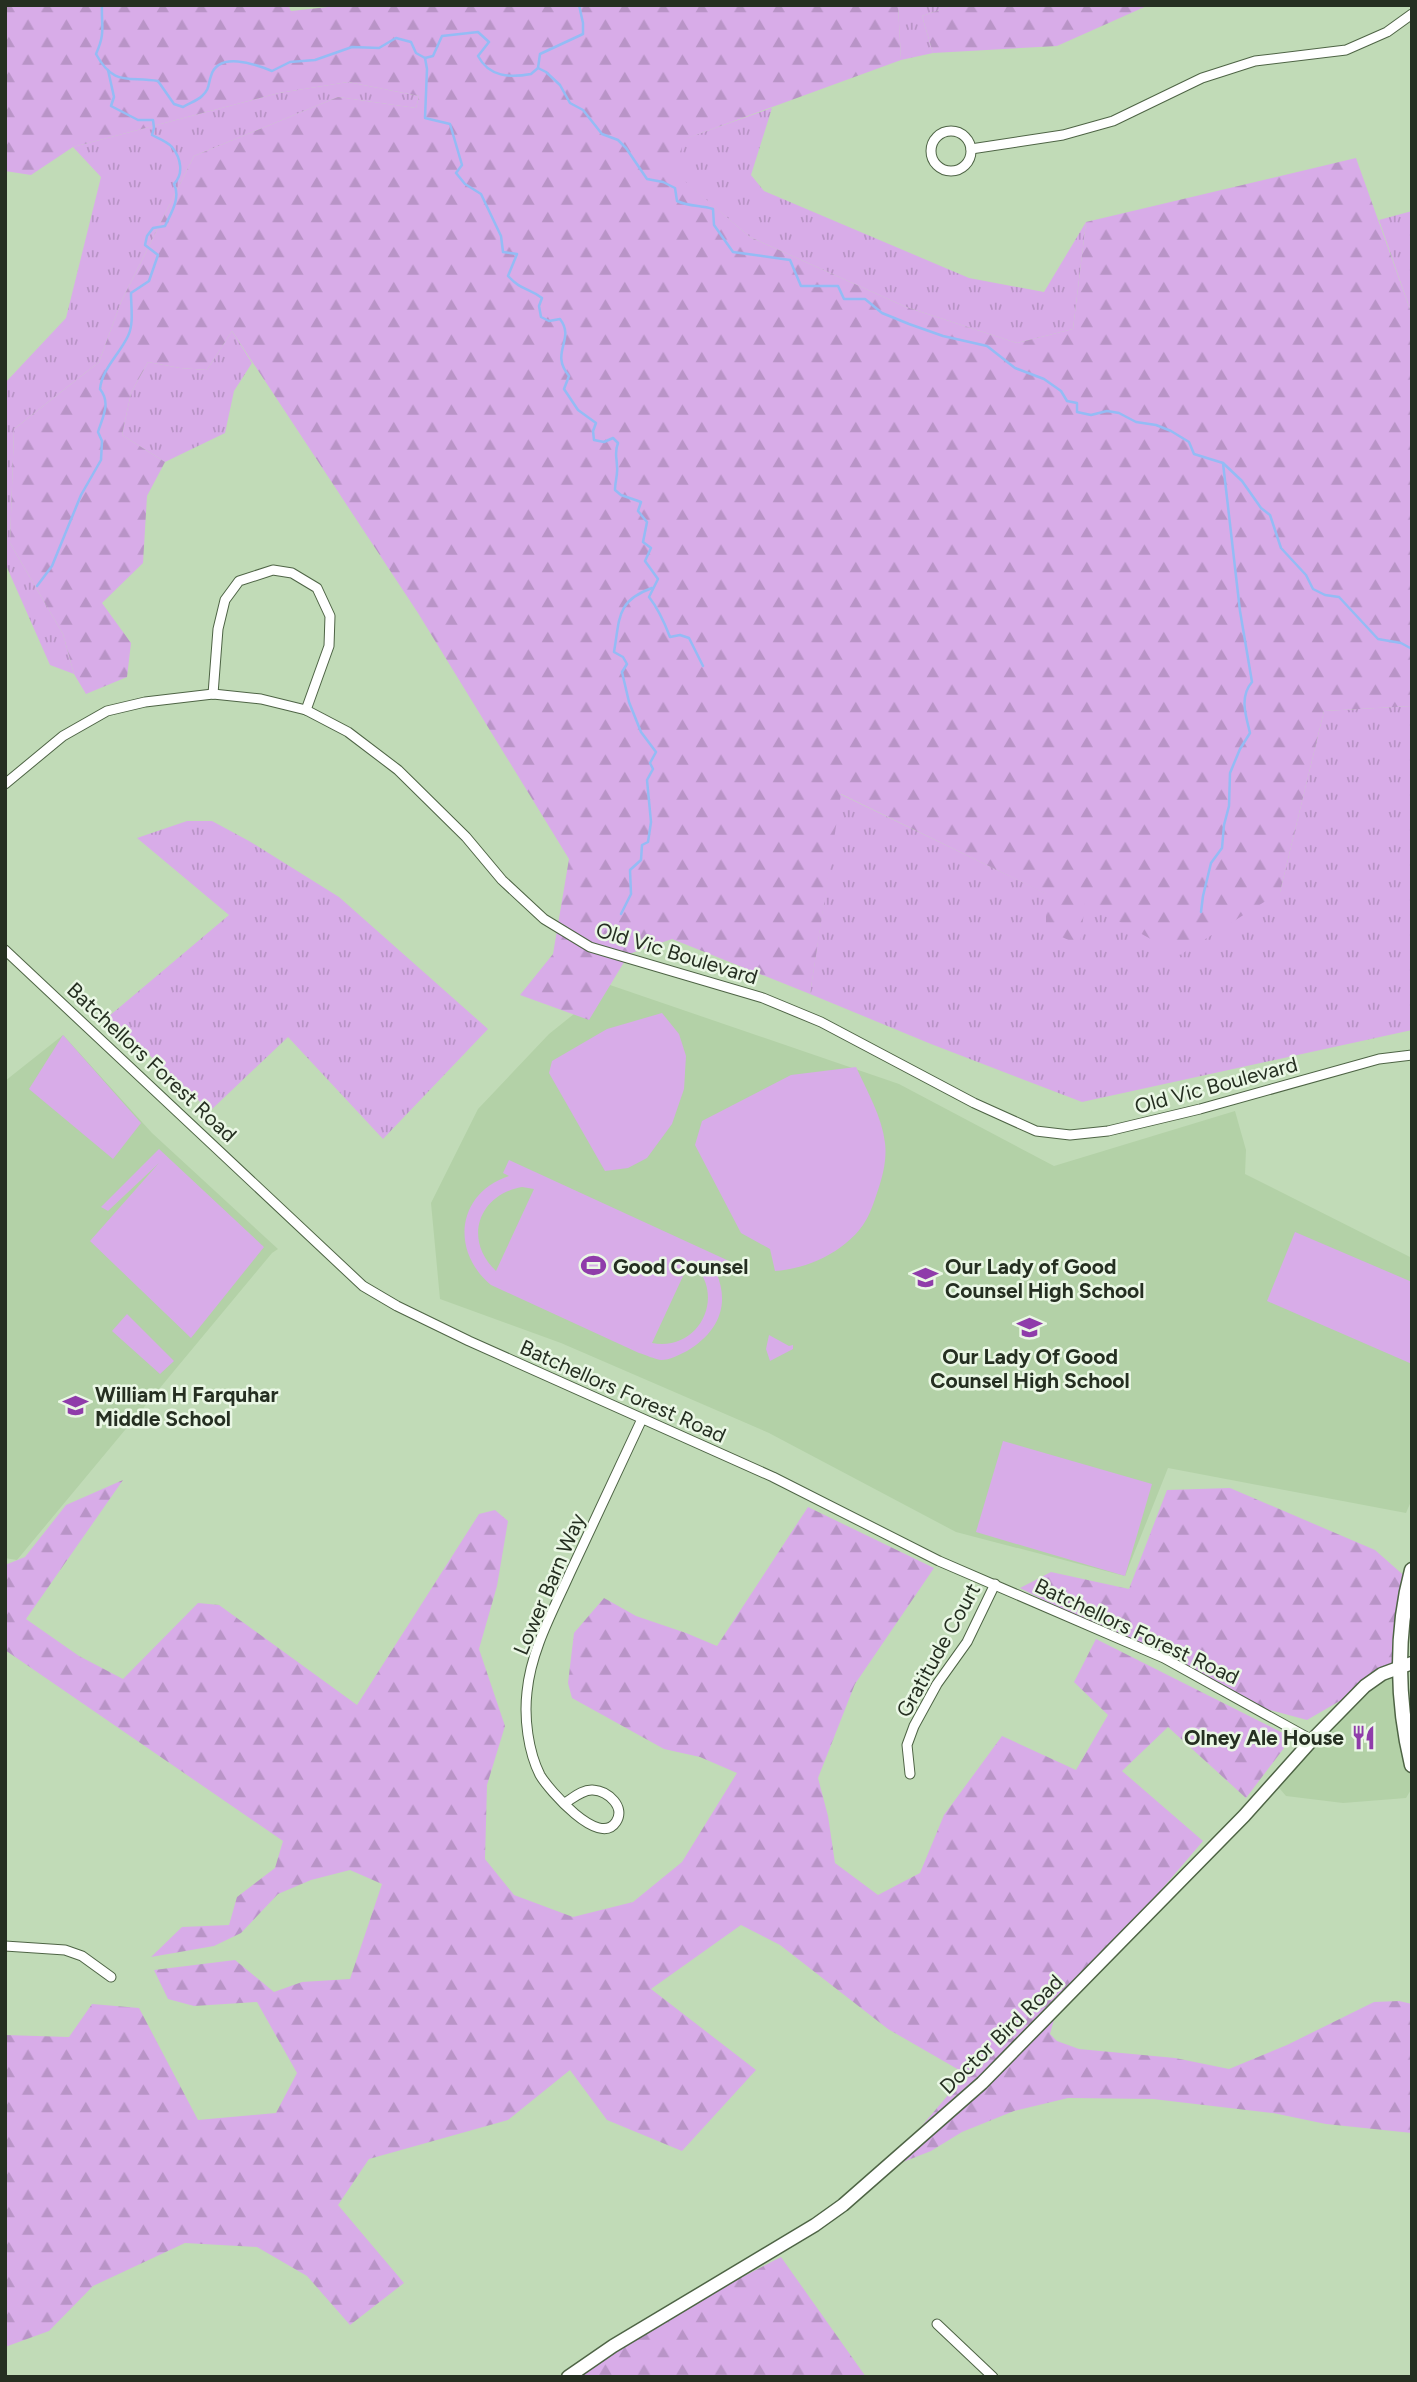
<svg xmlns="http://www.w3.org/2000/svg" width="1417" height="2382" font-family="Figtree,sans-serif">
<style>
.built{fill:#b3d1a7}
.grass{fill:url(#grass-tufts)}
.forest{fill:url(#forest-firs)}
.garden{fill:#d8ace8;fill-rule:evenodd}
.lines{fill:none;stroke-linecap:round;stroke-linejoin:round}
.stream{stroke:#94bcf5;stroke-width:2.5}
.street-casing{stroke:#4e6445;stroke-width:11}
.secondary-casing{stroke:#4e6445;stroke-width:15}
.primary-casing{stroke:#4e6445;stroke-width:17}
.street{stroke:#fff;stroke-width:9}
.secondary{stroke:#fff;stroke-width:12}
.primary{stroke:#fff;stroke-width:14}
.labels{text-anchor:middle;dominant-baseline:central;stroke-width:5;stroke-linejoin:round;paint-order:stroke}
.street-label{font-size:21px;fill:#252f21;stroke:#eaf7e5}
.poi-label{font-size:21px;font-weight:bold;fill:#252f21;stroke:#eaf7e5;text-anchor:start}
</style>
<defs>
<pattern id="grass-tufts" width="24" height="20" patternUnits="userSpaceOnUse" patternTransform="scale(1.75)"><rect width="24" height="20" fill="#d8ace8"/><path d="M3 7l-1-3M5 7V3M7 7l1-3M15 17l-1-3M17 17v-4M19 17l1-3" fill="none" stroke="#b994c7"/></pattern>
<pattern id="forest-firs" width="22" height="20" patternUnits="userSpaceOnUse" patternTransform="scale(1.75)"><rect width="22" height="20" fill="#d8ace8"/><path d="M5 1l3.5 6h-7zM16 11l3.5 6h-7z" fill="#b994c7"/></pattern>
</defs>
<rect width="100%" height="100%" fill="#c1dbb7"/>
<!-- built -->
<g class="built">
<path d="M610 985 899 1084 1054 1166 1235 1111 1246 1150 1245 1174 1412 1258V1499L1406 1513 1168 1468 1125 1576 956 1532 769 1433 561 1343 440 1299 431 1203 478 1109 549 1034Z"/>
<path d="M63 1035 152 1133 278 1249 272 1253 17 1560 5 1558V1081Z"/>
<path d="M1400 1666 1412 1765V1788L1406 1798 1343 1803 1286 1796 1275 1783 1363 1686Z"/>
</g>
<!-- grass -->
<g class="grass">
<path d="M898 5H954L922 16 933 53 901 60Z"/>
<path d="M348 82 419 96 416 108 338 97 194 156 121 302 99 362 14 429 10 543 63 634 74 674 50 665 5 563V383L66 318 101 177 73 147 279 93Z"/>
<path d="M772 108 751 175 764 191 969 278 1044 292 1086 222 1073 329 1017 343 906 307 750 237 672 171 684 139Z"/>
<path d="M1412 211V315L1379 220Z"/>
<path d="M232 331 252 363 234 391 225 433 165 462 122 435 131 393 148 362 180 368 207 370Z"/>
<path d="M1412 706V1030L1082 1102 931 1044 810 994 840 794 1047 894 1085 903 1280 892 1324 711Z"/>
<path d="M187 821H212L249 841 339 897 488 1029 383 1139 288 1037 210 1111 108 1017 229 915 137 838Z"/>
</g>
<!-- forest -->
<g class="forest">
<path d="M5 5H288L291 11 347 5H898L901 60 685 139 673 171 750 237 906 307 1017 343 1073 329 1086 222 1356 158 1412 315V706L1324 711 1280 892 1180 955 1085 903 1080 945 1046 930V894L841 794 810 994 672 939 629 954 589 1020 520 995 553 954 569 859 418 613 232 331 207 370 180 368 148 362 131 393 122 435 165 462 147 496 143 563 102 603 131 643 127 677 86 694 74 674 63 634 10 543 14 429 99 362 121 302 194 156 338 97 416 108 419 96 348 82 279 93 73 147 31 175 5 171Z"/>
<path d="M954 5H1149L1057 46 933 53 922 16Z"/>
<path d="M123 1480 26 1619 79 1656 123 1679 198 1603 219 1605 357 1705 479 1514 495 1510 508 1521 497 1586 479 1649 505 1726 487 1785 485 1859 514 1895 573 1917 633 1902 682 1862 737 1773 700 1757 664 1749 572 1698 568 1683 574 1633 604 1598 636 1616 686 1633 717 1646 808 1507 934 1568 855 1684 818 1778 828 1816 835 1863 878 1895 920 1873 944 1815 1002 1736 1076 1770 1108 1715 1074 1682 1096 1639 1283 1733 1284 1748 1246 1798 1168 1727 1122 1771 1203 1841 1085 1979 1058 2005 1050 2034 1057 2041 1079 2049 1175 2058 1229 2069 1287 2045 1374 2002 1399 2001 1412 2004V2133L1326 2124 1273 2113 1153 2099 1068 2098 1014 2111 962 2132 931 2151 885 2169 966 2074 888 2029 780 1945 741 1925 651 1989 756 2070 682 2151 607 2120 570 2070 508 2120 369 2159 338 2205 404 2283 350 2325 307 2276 257 2247 185 2243 93 2286 49 2331 5 2347V2035L69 2037 92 2004 139 2008 198 2120 276 2113 297 2073 257 2002 194 2006 168 1999 154 1970 235 1960 274 1992 302 1982 350 1979 382 1884 350 1870 311 1880 278 1894 241 1933 214 1946 151 1957 182 1927 229 1925 237 1897 275 1868 283 1841 5 1650V1565L25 1557 66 1505Z"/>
<path d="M1230 1488 1375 1550 1409 1580 1400 1666 1307 1720 1251 1705 1020 1588 1051 1572 1129 1589 1167 1490Z"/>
<path d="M781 2257 866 2377H570L644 2328Z"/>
</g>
<!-- garden -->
<g class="garden">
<path d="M662 1013 679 1034 686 1056 684 1089 672 1124 647 1158 628 1168 605 1171 549 1073 552 1061 607 1029Z"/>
<path d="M63 1035 141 1123 113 1159 29 1089Z"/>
<path d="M856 1067C867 1091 882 1117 885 1143 887 1158 883 1176 878 1190 874 1202 870 1215 863 1225 844 1252 807 1269 775 1271L770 1249 741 1233 695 1145 702 1121 791 1075Z"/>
<path d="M159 1149 264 1247 191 1338 90 1241 159 1163 108 1211 101 1207Z"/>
<path d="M509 1160 729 1261 723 1274 716 1272C731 1306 717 1333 687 1351 679 1355 670 1360 661 1360 654 1359 646 1355 639 1353L491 1285C450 1251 457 1193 509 1176L503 1173ZM522 1187 534 1189 496 1271C463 1240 478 1195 522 1187ZM690 1261C728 1292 701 1352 652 1343Z"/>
<path d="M1295 1232 1412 1282V1364L1267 1301Z"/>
<path d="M127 1314 174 1361 160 1374 112 1331Z"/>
<path d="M769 1335 789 1346 793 1345V1349L770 1361 766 1349Z"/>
<path d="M1003 1441 1152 1484 1125 1576 976 1532Z"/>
</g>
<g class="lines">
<!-- stream -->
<g class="stream">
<path d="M102 5C101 26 106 32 96 54 114 87 128 76 158 81L174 104 183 107C189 103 197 101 202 96 210 89 208 84 211 76 218 51 255 64 272 71L290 62 315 60 352 47 379 48 396 38 411 42 416 53 425 58 433 56 442 36 478 32 489 42 478 56C489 77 510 78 531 74L538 68 540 54 583 34V23L579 5"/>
<path d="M425 58 427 69 425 118 450 124 462 165 456 173 465 184 481 194 501 236 503 252 517 254 508 276C522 291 527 287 542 298L539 306 541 317 549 321 560 319C576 340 549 352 569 376L564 389 578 410 596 423 593 431 594 440 604 442 613 438 618 443C614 453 617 457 617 467 618 474 615 482 615 490L621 495 641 502 638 511 647 522 643 542 651 548 645 561 658 579 649 597C657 607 665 624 670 637L680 635 689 638 703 666"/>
<path d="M538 68 546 72 560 85 570 103 583 110 602 134 618 140 626 148 647 179 663 182 675 188 677 201C690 207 700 205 713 209L714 225 733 252 790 260 801 286H838L844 299H865L882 313 909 324 943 336 987 346 1015 368 1044 379 1061 391 1067 401 1077 403V412L1091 415 1107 411 1119 413 1136 422 1156 425 1171 431 1189 442 1194 454 1223 463 1240 611 1252 682C1239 697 1246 716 1250 733L1240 749 1230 773 1229 806 1224 825 1222 848 1211 863 1203 896 1201 912"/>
<path d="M1223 463 1242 481 1261 508 1270 515 1281 548 1306 575 1313 589 1325 595 1339 597 1378 639 1401 643 1412 649"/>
<path d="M37 586 52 566 81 495 101 460 102 441 98 432C103 416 111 403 100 389 102 369 119 355 128 336 134 324 131 307 131 293L149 281 158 255 145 245 147 236 153 228 165 226C171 213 181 198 174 184 184 174 181 158 172 147 168 142 158 138 152 135L154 128 153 120H138L111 106 114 97 108 70"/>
<path d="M621 914 631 894 630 870 641 860 642 845 648 842 651 822 647 780 653 769 650 763 656 752 641 732 629 702 622 672 627 664 623 657 614 652C620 618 616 601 652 588"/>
</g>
<defs>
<g id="street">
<circle cx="951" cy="151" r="20"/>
<path d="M971 149 1063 135 1113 121 1202 78 1255 61 1346 50 1387 32 1412 14"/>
<path d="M213 694 218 629 225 600 239 581 273 570 292 573 317 588 330 616 329 646 306 710"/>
<path d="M5 784 63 736 107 711 145 702 213 694 261 699 306 710 348 732 398 770 466 837 502 880 544 919 590 947 763 998 821 1022 974 1103 1036 1131 1070 1135 1108 1131 1200 1109 1379 1059 1412 1055"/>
<path d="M5 950 363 1286 397 1306 469 1341 773 1477 939 1561 1164 1658 1312 1740"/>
<path d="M910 1774 907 1745 914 1726 937 1684 967 1642 995 1584"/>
<path d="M565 1803C573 1798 583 1789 593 1790 608 1791 626 1807 616 1822 599 1848 549 1790 540 1775 528 1751 524 1718 527 1692 531 1650 553 1611 570 1573 594 1521 618 1470 642 1419"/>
<path d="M5 1946 65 1950 82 1956 111 1977"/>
<path d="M937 2324 993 2377"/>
</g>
<path id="secondary" d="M568 2377 613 2346 815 2225 843 2205 982 2083 1244 1816 1312 1740 1365 1686 1382 1674 1412 1663"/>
<path id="primary" d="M1412 1570C1395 1633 1397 1703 1412 1765"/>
</defs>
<!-- street casing -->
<use href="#street" class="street-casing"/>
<!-- secondary casing -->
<use href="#secondary" class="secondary-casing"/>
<!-- primary casing -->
<use href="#primary" class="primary-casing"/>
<!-- street -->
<use href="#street" class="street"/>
<!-- secondary -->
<use href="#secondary" class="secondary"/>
<!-- primary -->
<use href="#primary" class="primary"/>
</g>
<!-- icons -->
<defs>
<symbol id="stadium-bare" viewBox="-9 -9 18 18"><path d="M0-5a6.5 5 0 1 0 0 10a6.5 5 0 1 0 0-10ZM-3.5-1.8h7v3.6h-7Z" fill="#8f3caa" stroke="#eaf7e5" stroke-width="2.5" paint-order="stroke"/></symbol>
<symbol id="school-bare" viewBox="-9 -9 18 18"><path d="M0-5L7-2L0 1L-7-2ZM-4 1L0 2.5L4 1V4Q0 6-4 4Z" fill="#8f3caa" stroke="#eaf7e5" stroke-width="2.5" paint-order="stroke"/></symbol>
<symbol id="restaurant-bare" viewBox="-9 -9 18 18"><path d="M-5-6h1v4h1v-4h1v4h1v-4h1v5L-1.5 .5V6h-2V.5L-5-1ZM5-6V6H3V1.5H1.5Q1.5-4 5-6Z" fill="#8f3caa" stroke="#eaf7e5" stroke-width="2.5" paint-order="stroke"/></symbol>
</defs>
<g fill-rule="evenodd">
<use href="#stadium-bare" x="576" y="1248" width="35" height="35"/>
<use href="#school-bare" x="908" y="1260" width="35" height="35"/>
<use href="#school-bare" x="1012" y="1310" width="35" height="35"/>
<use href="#school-bare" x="58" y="1388" width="35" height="35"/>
<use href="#restaurant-bare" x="1346" y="1720" width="35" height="35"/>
</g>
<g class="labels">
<!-- street labels -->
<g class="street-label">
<text transform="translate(677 953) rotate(17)">Old Vic Boulevard</text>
<text transform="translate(152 1062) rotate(43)">Batchellors Forest Road</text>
<text transform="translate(1216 1085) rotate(-15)">Old Vic Boulevard</text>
<text transform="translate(623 1391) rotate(24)">Batchellors Forest Road</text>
<text transform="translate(549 1584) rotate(-67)">Lower Barn Way</text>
<text transform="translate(1137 1631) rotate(25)">Batchellors Forest Road</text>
<text transform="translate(938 1650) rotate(-61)">Gratitude Court</text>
<text transform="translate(1001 2034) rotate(-44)">Doctor Bird Road</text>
</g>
<!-- poi labels -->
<g class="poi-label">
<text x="613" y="1266">Good Counsel</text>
<text x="945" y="1266">Our Lady of Good<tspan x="945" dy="24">Counsel High School</tspan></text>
<text x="1030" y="1356" text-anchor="middle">Our Lady Of Good<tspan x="1030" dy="24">Counsel High School</tspan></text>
<text x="95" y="1394">William H Farquhar<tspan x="95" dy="24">Middle School</tspan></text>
<text x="1344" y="1737" text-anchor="end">Olney Ale House</text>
</g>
</g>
<!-- border -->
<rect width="1417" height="2382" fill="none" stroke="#252f21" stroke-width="14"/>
</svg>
